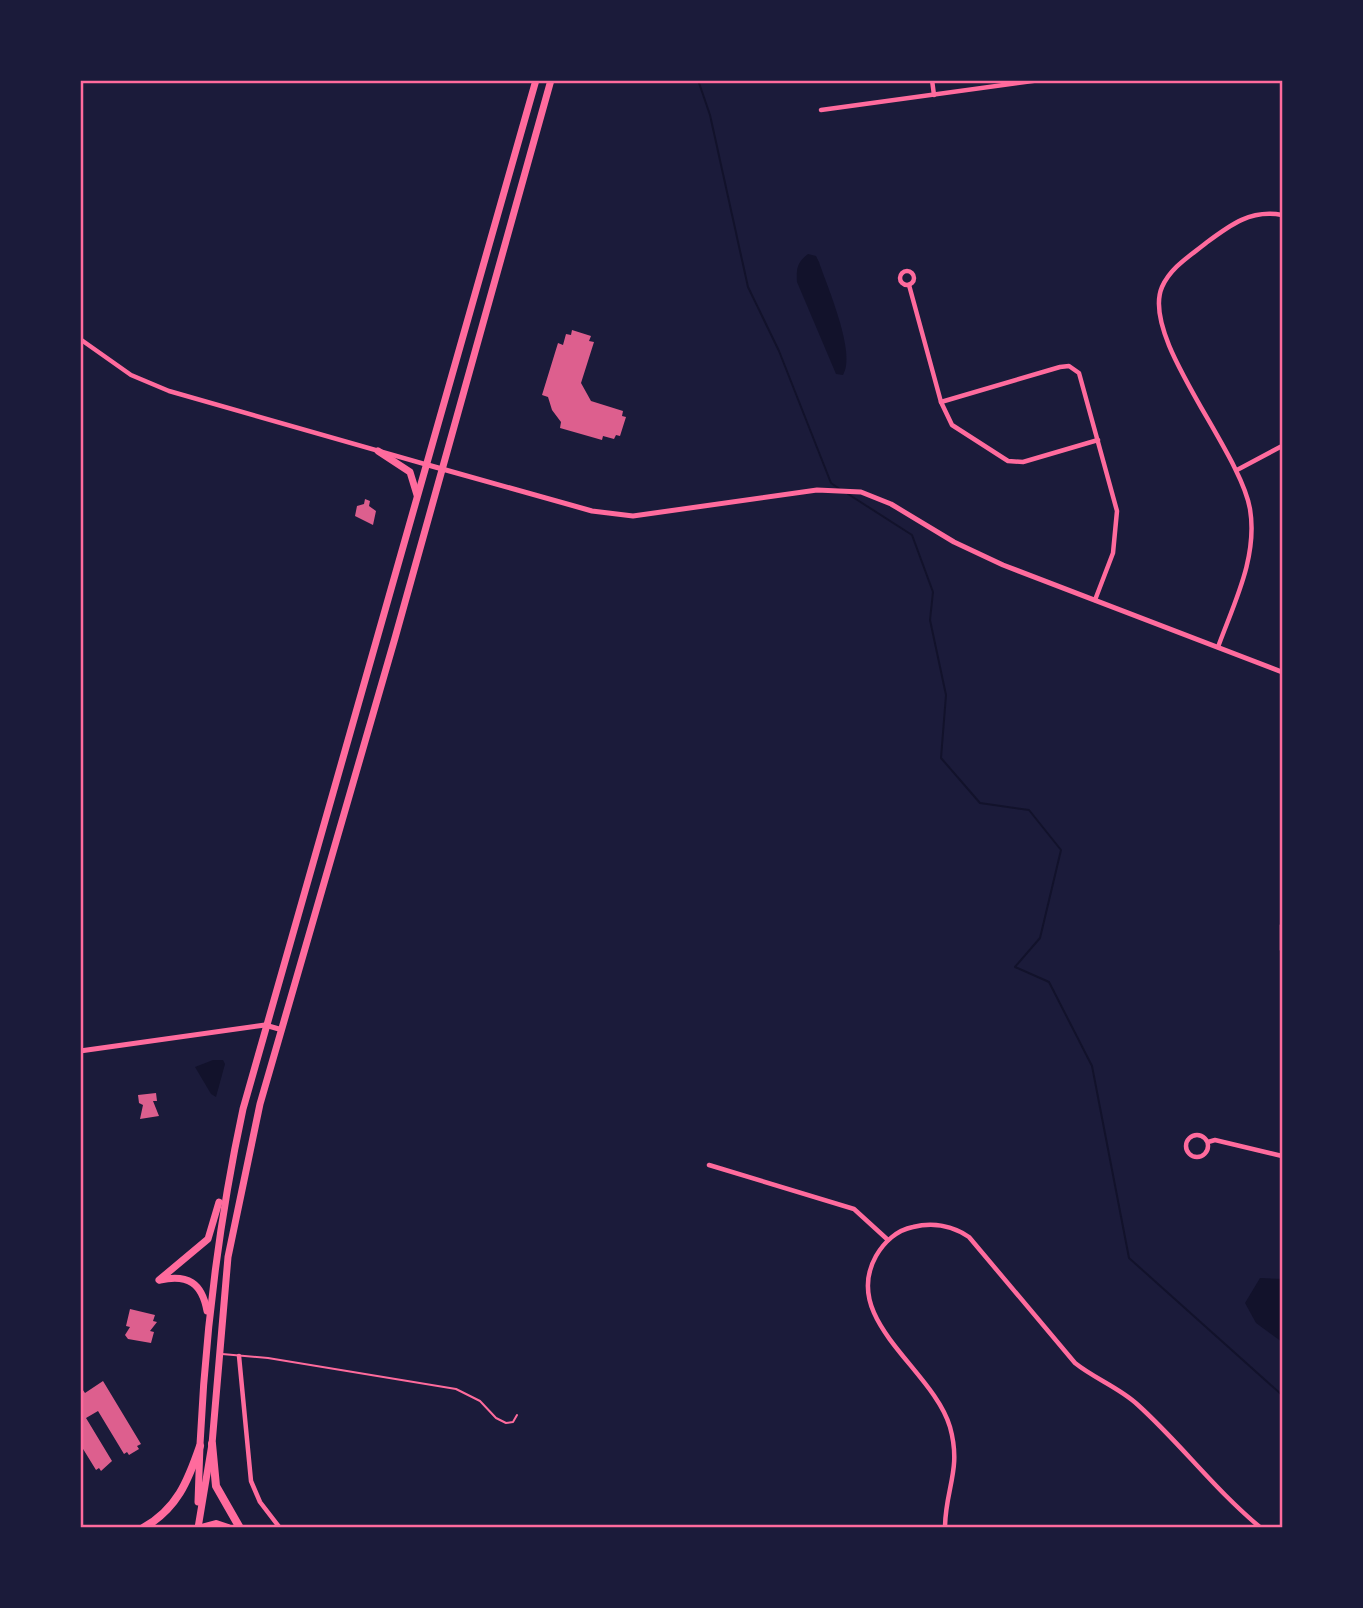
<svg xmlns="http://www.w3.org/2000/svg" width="1363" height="1608" font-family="'Varela Round',sans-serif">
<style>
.water{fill:#12122b}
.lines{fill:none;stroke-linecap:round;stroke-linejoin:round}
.stream{stroke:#12122b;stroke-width:2}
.building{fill:#dd5f8e}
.service{stroke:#ff6b9d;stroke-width:2}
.minor{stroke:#ff6b9d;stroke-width:4.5}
.tertiary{stroke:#ff6b9d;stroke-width:5}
.trunk{stroke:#ff6b9d;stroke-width:7}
.motorway{stroke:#ff6b9d;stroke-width:8}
.neatline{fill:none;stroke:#ff6b9d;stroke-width:2.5}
</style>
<rect width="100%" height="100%" fill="#1b1b3a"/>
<!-- water -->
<g class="water">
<path d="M808 254 816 256 819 262C827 286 857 354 843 375L836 374 797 282C796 269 797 262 808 254Z"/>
<path d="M213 1060H223L225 1064 216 1097 211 1094 195 1067Z"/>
<path d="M1260 1278 1282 1279V1342L1256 1323 1245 1303Z"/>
</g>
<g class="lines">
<!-- stream -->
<g class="stream">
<path d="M698 80 710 115 748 287 779 351 831 483 841 490"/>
<path d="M848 494 912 535 933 592 930 620 946 695 941 758 980 803 1029 810 1061 850 1040 938 1015 967 1049 982 1092 1066 1129 1258 1282 1395"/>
</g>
</g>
<!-- building -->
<g class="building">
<path d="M572 330 591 336 589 341 594 342 581 383 591 401 623 411 622 416 626 417 620 436 616 435 614 439 603 436 602 440 560 428 561 422 552 410 548 397 542 395 558 343 563 345 566 334 571 335Z"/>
<path d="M365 499 370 501 369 506 376 511 373 525 355 516 357 506 364 504Z"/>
<path d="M156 1093 157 1101H153L159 1116 140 1119 143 1105 139 1103 138 1095Z"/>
<path d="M130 1309 155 1315 153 1321 157 1322 150 1331 154 1332 151 1343 128 1339 125 1335 130 1327 126 1326Z"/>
<path d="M103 1381 141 1444 137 1446 139 1449 129 1455 127 1452 124 1454 98 1411 86 1418 112 1461 101 1471 99 1468 96 1470 80 1444V1386L85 1393Z"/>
</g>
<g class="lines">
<!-- service -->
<path class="service" d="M222 1354 268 1358 456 1389 480 1401 496 1418 506 1423 513 1422 517 1415"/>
<!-- minor -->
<g class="minor">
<path d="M932 80 934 95"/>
<path d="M821 110 1040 80"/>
<circle cx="907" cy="278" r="7"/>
<path d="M909 285 941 402 952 425 1008 461 1023 462 1098 440"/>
<path d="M80 339 131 375 169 391 428 465"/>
<path d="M941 402 1060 367 1069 366 1079 373 1117 511 1113 553 1095 600"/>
<path d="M1237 470 1282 446"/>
<path d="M1218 647C1234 603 1258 557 1250 509 1240 450 1140 338 1162 287 1171 267 1190 256 1206 243 1230 225 1251 209 1282 215"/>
<path d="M1282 925V950"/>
<circle cx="1197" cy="1146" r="11"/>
<path d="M1208 1142 1215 1140 1282 1156"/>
<path d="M709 1165 854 1209 888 1240"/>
<path d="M239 1356 251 1481 260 1502 280 1528"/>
<path d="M945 1528C945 1489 962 1470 950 1427 933 1369 840 1320 876 1256 884 1242 897 1230 913 1227 933 1222 953 1226 969 1237L1075 1363C1095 1379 1120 1388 1138 1405 1181 1444 1215 1490 1261 1528"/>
</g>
<!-- tertiary -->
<g class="tertiary">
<path d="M428 465 592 511 633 516 817 490 861 492 891 504 954 542 1003 565 1282 672"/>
<path d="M80 1051 265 1025 279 1029"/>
</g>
<!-- trunk -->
<g class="trunk">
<path d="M378 451 410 472 417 495"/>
<path d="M159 1280 208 1239 219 1202"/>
<path d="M160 1280C188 1274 202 1283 207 1311"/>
<path d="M198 1502C201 1369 215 1239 243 1109L536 80"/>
<path d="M198 1528 212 1444 228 1257 260 1104 395 638 551 80"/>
</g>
<!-- motorway -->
<g class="motorway">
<path d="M212 1444 216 1486 240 1528"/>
<path d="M143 1528C177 1509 188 1481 200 1446"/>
<path d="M201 1528 216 1524 228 1528"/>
</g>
</g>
<!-- border -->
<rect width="1363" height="1608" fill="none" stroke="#1b1b3a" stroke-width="164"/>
<rect x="82" y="82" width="1199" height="1444" class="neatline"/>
</svg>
